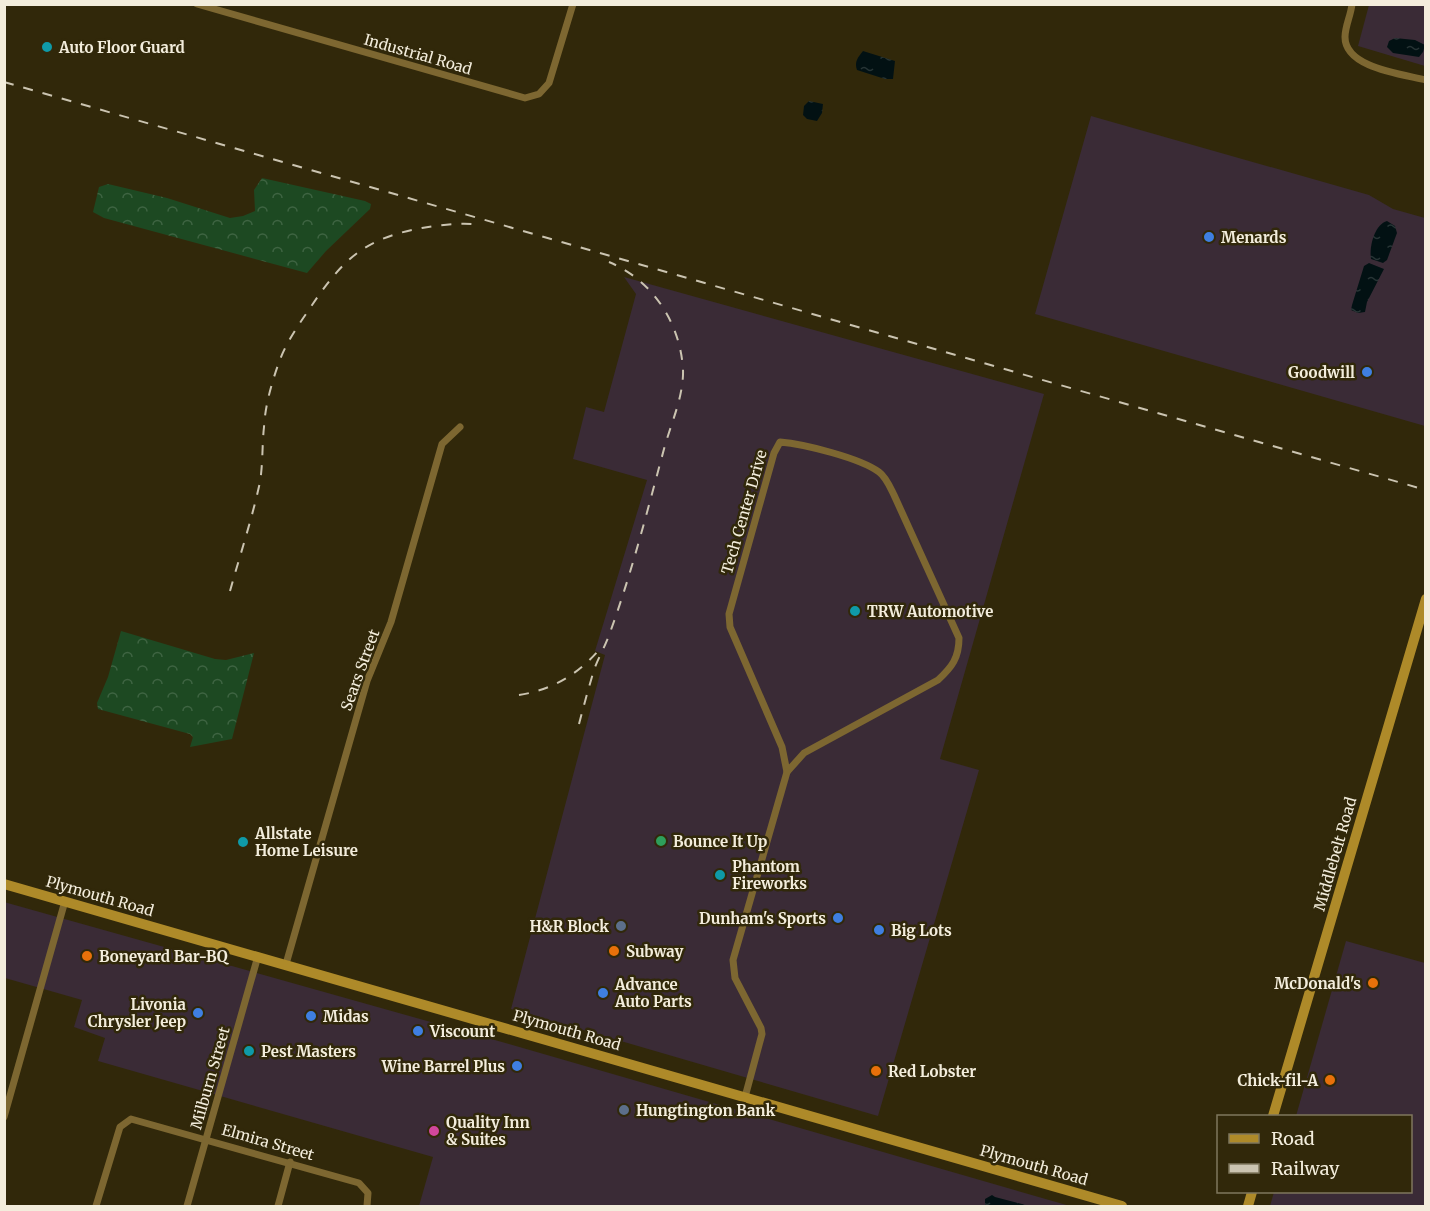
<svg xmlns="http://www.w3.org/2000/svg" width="1430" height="1211" font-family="Merriweather,serif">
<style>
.commercial{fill:#3a2b36}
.forest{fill:url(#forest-crowns)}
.water{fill:url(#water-ripples)}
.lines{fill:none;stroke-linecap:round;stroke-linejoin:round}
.minor{stroke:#7d6731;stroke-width:7}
.secondary{stroke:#ae8a29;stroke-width:10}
.rail{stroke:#cbc4b1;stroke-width:2;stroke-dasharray:10 10;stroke-linecap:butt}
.culture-dot{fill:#0f9aa8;stroke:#31280a;stroke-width:2}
.shop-dot{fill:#3f7fe0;stroke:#31280a;stroke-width:2}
.leisure-dot{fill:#2e9e5b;stroke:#31280a;stroke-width:2}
.service-dot{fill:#5c6f8a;stroke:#31280a;stroke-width:2}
.food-dot{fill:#e8710a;stroke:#31280a;stroke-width:2}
.hotel-dot{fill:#d1479c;stroke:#31280a;stroke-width:2}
.labels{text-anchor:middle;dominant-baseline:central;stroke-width:5;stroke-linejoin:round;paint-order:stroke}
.poi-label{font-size:15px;font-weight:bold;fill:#f3eddc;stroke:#31280a;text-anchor:start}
.street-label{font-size:15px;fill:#f3eddc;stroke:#31280a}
</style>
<defs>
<pattern id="forest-crowns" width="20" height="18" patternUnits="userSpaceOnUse" patternTransform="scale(1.5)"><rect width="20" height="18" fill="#1d4922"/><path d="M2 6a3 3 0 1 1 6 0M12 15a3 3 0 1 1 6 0" fill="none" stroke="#3e6442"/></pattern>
<pattern id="water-ripples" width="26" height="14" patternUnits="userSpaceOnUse" patternTransform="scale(1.5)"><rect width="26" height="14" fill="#021113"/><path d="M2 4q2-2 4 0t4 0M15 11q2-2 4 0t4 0" fill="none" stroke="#273435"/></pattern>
</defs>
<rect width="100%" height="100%" fill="#31280a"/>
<!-- commercial -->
<g class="commercial">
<path d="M1369 5H1425V66L1358 46Z"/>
<path d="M1091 116 1369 195 1393 209 1425 218V426L1035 314Z"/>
<path d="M624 277 1044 394 940 759 979 770 878 1116 511 1009 605 655 595 651 647 480 573 459 586 407 604 412 636 294Z"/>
<path d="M4 902 509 1044 1070 1206H419L433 1157 98 1061 105 1038 74 1027 82 1000 5 978Z"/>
<path d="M1346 941 1425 963V1206H1270L1274 1192H1410V1116H1296Z"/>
</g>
<!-- forest -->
<g class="forest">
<path d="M262 178 365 201 371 204 370 209 326 251 307 273 104 218 93 212 99 187 108 184 167 198 230 218 243 216 255 211 254 190Z"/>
<path d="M121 631 215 659 226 660 254 653 232 739 190 747 193 737 190 734 98 709 97 703 108 677Z"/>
</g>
<!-- water -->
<g class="water">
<path d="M1395 38 1415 40 1425 45 1423 52 1419 57 1393 53 1387 47 1389 41Z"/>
<path d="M863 51 895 61 893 79H885L857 70C854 62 858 57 863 51Z"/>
<path d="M809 101 823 104 822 113 817 121 807 119 803 115 804 106Z"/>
<path d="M1387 221 1395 226 1397 233 1387 260 1383 263 1371 259C1369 247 1374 225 1387 221Z"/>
<path d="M1369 263 1384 269 1367 302 1365 312 1358 313 1351 310 1352 305 1364 266Z"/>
<path d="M992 1195 995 1197 1030 1206H985V1199Z"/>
</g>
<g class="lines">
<!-- minor -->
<g class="minor">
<path d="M197 4 525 98 539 94 549 83 573 4"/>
<path d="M1352 4C1351 15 1345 26 1345 37 1345 68 1402 74 1426 80"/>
<path d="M780 442C804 444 860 458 879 472 886 477 890 487 894 495L959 638C959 658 952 667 938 680L804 753 787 772 782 747 730 627 729 614 774 453Z"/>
<path d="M286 964 367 681 391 622 442 444 460 427"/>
<path d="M745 1097 762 1034 761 1028 735 978 733 960 787 772"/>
<path d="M4 1117 65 901"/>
<path d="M96 1206 120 1127 131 1119 359 1183 368 1193 367 1206"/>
<path d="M187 1206 258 956"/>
<path d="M278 1206 290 1162"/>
</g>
<!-- secondary -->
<g class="secondary">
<path d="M4 884 1122 1206"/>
<path d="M1273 1116 1426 599"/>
<path d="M1248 1206 1252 1192"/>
</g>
<!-- rail -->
<g class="rail">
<path d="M4 82 1426 490"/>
<path d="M230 591C240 555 252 519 260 482 263 463 262 445 264 427 265 407 271 385 278 365 284 347 295 330 306 314 340 263 360 239 422 228 441 225 462 222 481 225"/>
<path d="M519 695C551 690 576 676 598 651"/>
<path d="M579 724C584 705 589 686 595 667 599 657 604 648 608 638 631 576 647 512 664 449 671 423 684 396 683 369 680 322 652 280 609 262"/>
</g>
</g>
<!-- markers -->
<g class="culture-dot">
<circle cx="47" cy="47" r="6"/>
<circle cx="855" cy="611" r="6"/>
<circle cx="243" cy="842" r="6"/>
<circle cx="720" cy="875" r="6"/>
<circle cx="249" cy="1051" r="6"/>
</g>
<g class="shop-dot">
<circle cx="1209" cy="237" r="6"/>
<circle cx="1367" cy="372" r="6"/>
<circle cx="838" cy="918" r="6"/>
<circle cx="879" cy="930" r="6"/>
<circle cx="603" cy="993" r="6"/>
<circle cx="198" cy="1013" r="6"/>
<circle cx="311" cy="1016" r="6"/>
<circle cx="418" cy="1031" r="6"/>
<circle cx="517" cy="1066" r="6"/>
</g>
<circle class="leisure-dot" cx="661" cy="841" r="6"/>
<g class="service-dot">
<circle cx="621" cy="926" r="6"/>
<circle cx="624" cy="1110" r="6"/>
</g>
<g class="food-dot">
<circle cx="614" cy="951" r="6"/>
<circle cx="87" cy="956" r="6"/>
<circle cx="1373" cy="983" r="6"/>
<circle cx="876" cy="1071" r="6"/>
<circle cx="1330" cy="1080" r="6"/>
</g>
<circle class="hotel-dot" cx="434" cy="1131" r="6"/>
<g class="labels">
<!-- poi labels -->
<g class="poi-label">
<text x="59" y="47">Auto Floor Guard</text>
<text x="1221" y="237">Menards</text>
<text x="1355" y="372" text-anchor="end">Goodwill</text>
<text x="867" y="611">TRW Automotive</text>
<text x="255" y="833">Allstate<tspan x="255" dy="17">Home Leisure</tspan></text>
<text x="673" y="841">Bounce It Up</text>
<text x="732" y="866">Phantom<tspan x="732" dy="17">Fireworks</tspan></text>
<text x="826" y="918" text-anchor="end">Dunham's Sports</text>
<text x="609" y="926" text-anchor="end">H&amp;R Block</text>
<text x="891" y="930">Big Lots</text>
<text x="626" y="951">Subway</text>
<text x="99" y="956">Boneyard Bar-BQ</text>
<text x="1361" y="983" text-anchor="end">McDonald's</text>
<text x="615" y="984">Advance<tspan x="615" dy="17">Auto Parts</tspan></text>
<text x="186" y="1004" text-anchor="end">Livonia<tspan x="186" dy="17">Chrysler Jeep</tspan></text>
<text x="323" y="1016">Midas</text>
<text x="430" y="1031">Viscount</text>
<text x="261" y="1051">Pest Masters</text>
<text x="505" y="1066" text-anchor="end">Wine Barrel Plus</text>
<text x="888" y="1071">Red Lobster</text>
<text x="1318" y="1080" text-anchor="end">Chick-fil-A</text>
<text x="636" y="1110">Hungtington Bank</text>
<text x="446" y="1122">Quality Inn<tspan x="446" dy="17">&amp; Suites</tspan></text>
</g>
<!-- street labels -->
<g class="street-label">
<text transform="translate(418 54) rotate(16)">Industrial Road</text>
<text transform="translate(744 512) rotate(-74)">Tech Center Drive</text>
<text transform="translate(360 670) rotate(-70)">Sears Street</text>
<text transform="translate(1335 854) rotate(-74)">Middlebelt Road</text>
<text transform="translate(100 896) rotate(16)">Plymouth Road</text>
<text transform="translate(567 1030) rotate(16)">Plymouth Road</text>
<text transform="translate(210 1078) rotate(-74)">Milburn Street</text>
<text transform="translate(268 1142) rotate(16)">Elmira Street</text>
<text transform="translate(1034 1165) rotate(16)">Plymouth Road</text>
</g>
</g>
<!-- border -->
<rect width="1430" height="1211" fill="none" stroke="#f3eddc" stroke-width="12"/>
<!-- legend -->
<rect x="1217" y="1115" width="195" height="78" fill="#31280a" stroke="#7f775e" stroke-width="1.5"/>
<rect x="1229" y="1134" width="30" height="9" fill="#ae8a29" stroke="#7f775e" stroke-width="1.5"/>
<text x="1271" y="1145" font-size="18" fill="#f3eddc">Road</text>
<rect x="1229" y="1164" width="30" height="9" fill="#cbc4b1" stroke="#7f775e" stroke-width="1.5"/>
<text x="1271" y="1175" font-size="18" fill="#f3eddc">Railway</text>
</svg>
